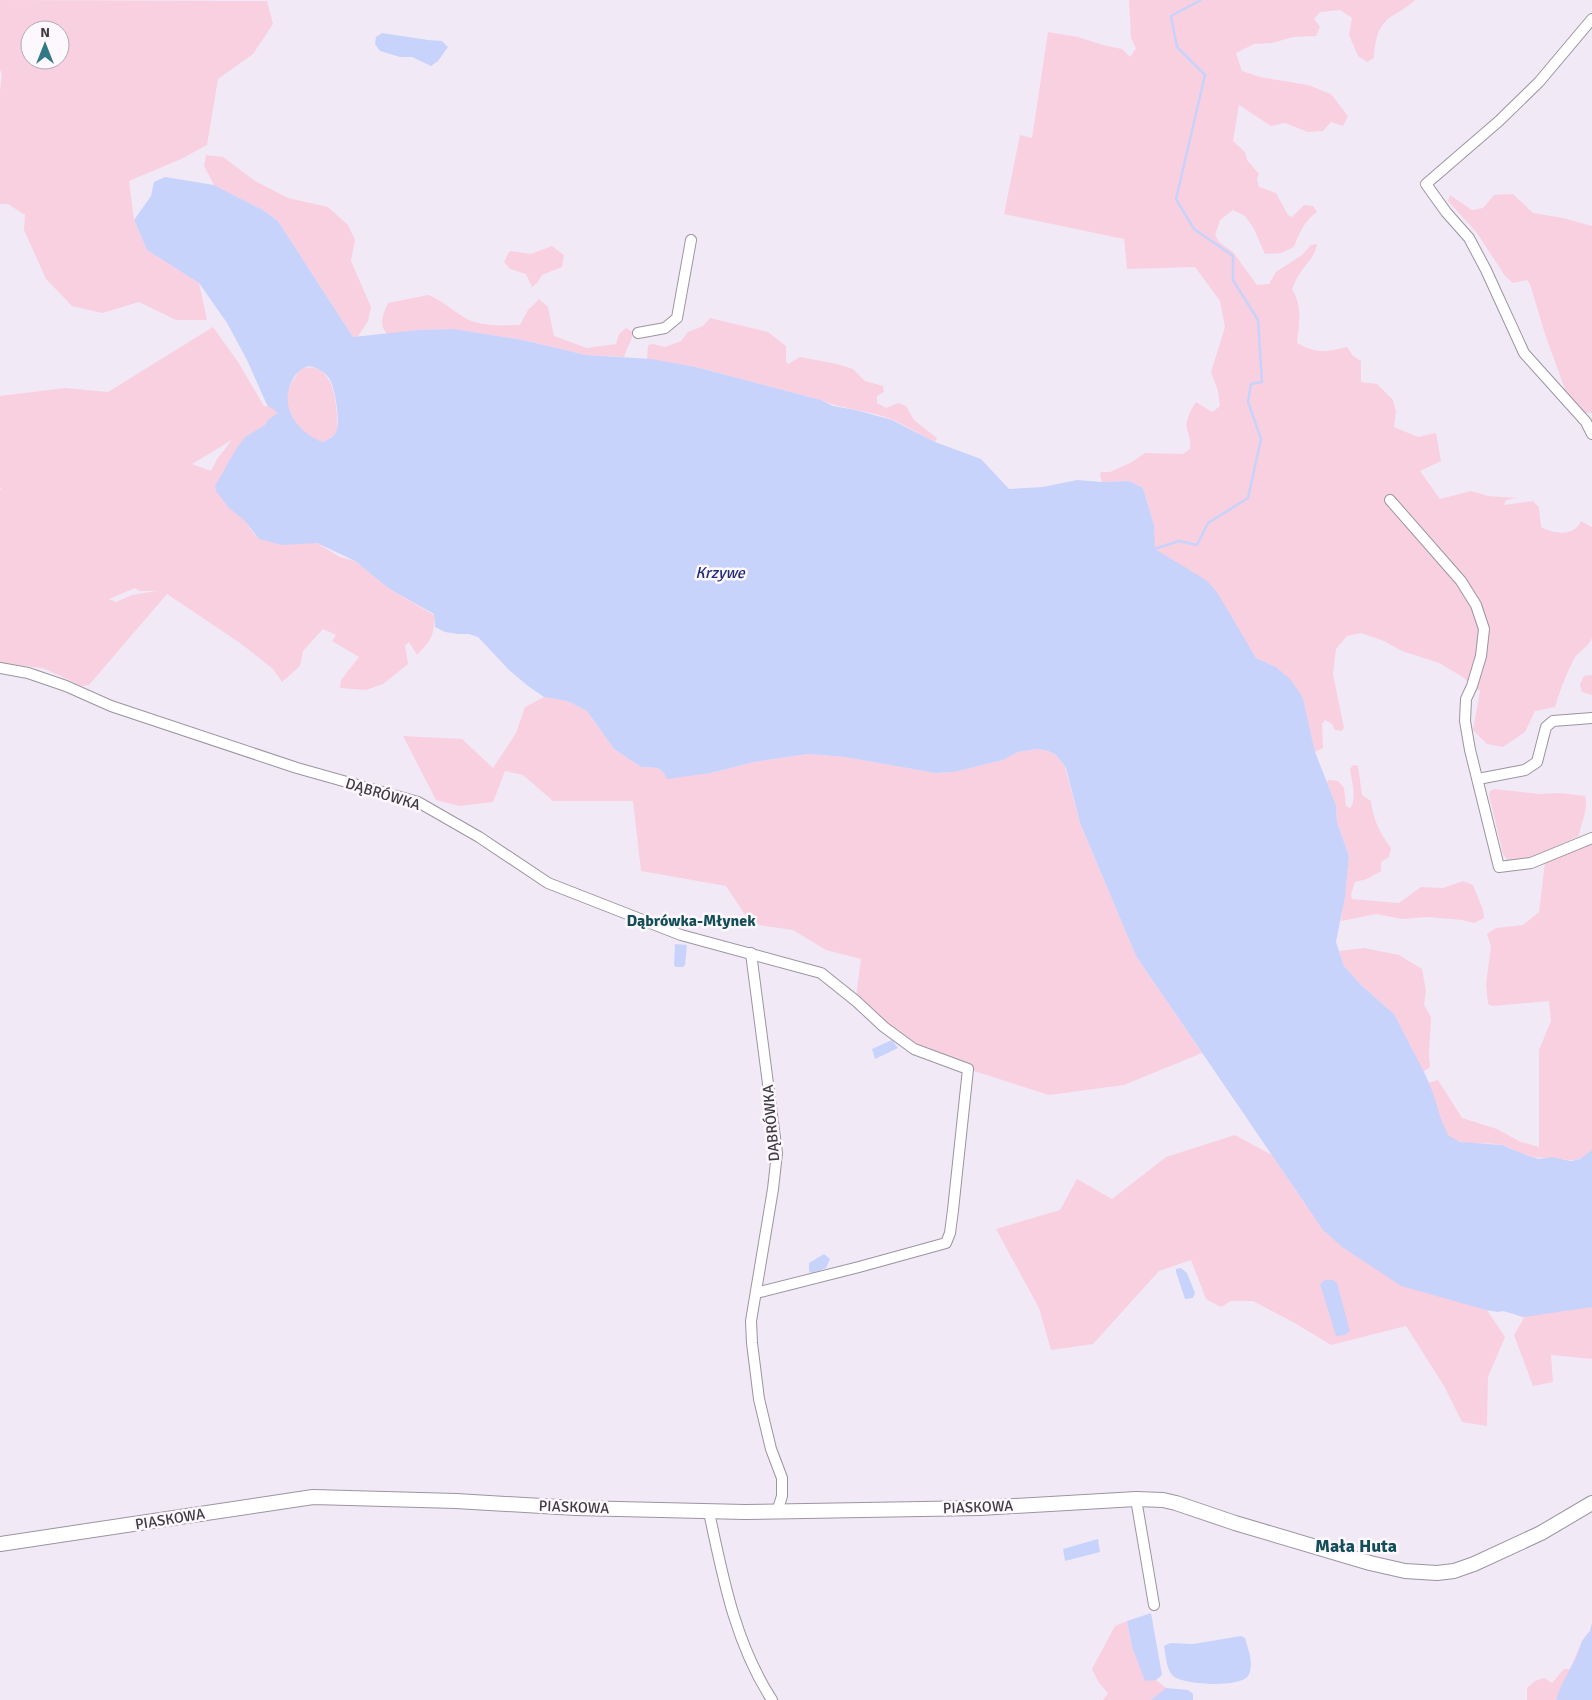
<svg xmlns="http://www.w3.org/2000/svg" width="1592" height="1700" font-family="Signika,sans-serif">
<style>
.green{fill:#f9d0e0;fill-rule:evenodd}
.water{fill:#c8d3fb;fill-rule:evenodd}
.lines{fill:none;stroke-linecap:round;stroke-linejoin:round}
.stream{stroke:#c8d3fb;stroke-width:2.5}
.street-casing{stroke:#9c94a0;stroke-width:12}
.secondary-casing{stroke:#9c94a0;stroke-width:16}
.street{stroke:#fff;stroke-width:10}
.secondary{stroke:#fff;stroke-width:14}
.labels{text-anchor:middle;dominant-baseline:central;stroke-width:5;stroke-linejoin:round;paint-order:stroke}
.street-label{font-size:15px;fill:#3f3b41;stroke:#fcf8fe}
.water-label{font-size:16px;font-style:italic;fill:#252c76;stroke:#fcf8fe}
.neighbourhood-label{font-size:16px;font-weight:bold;fill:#134d58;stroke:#fcf8fe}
.quarter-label{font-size:18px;font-weight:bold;fill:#134d58;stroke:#fcf8fe}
</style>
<rect width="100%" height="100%" fill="#f2e9f7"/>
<!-- green -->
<g class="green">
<path d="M0 0 267 1 273 24 253 54 218 79 207 145 181 159 129 181 134 220 147 250 199 283 207 320H176L139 302 102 313 72 306 46 279 24 230 25 215 8 204H0V91L2 74 0 70ZM30 30H60V60H30Z"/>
<path d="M1129 0H1415C1408 7 1400 11 1392 16 1377 26 1375 41 1374 58L1367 62 1358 56 1349 35 1352 18 1340 10 1320 12 1314 19 1320 27 1316 36 1293 37 1272 43 1254 44 1236 53 1242 71 1260 77 1308 85 1331 94 1348 116 1343 126 1331 122 1323 131 1308 132 1285 123 1271 126 1239 105 1233 141 1245 152 1247 160 1259 174 1257 178 1259 187 1276 193 1288 215 1292 217 1304 205 1313 206 1317 212C1305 220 1299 233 1294 247L1281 253 1265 254 1253 227 1245 216 1233 210 1220 220 1215 235 1219 242 1233 252 1257 285 1269 284 1276 272 1302 255 1311 245 1317 244C1316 255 1306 264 1300 273 1296 278 1295 284 1292 289 1303 306 1299 324 1297 343 1316 354 1326 352 1347 347L1353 356 1361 361V382L1377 384 1393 400 1396 412 1394 427 1418 437 1436 433 1441 461 1420 471 1440 499 1471 491 1488 496 1517 498 1506 500 1504 505 1533 501 1539 507 1541 527C1554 534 1574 537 1581 521L1592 527V638C1587 649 1578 651 1574 659 1566 674 1560 690 1555 707L1535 711 1525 732 1503 747 1487 744 1473 730 1480 691 1461 676 1439 663 1402 651 1384 641 1361 633 1347 636 1336 649 1333 674 1344 728 1341 731 1335 730 1332 724 1325 720 1322 724 1323 748 1315 752 1303 698 1276 667 1256 658 1245 642 1173 561 1154 549V525L1143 488 1129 481 1102 482 1100 475 1101 472H1110L1132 462 1145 453 1183 454 1190 449C1191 441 1189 437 1187 429 1185 421 1191 409 1196 402L1212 412 1220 406 1218 391 1211 372 1225 327 1220 301 1195 267 1127 269 1124 239 1004 214 1020 135 1032 138 1048 32 1078 37 1103 45 1122 49 1130 57 1136 48 1131 38Z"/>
<path d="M206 155 223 157 255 181 288 198 328 207 348 225 355 240 351 261 371 307 368 321 357 338 353 337 278 221 263 210 214 185 204 166Z"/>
<path d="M1513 194 1533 213 1563 218 1592 226V413H1584L1567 395 1545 334 1530 284 1527 280 1513 283 1505 276 1477 233 1448 201 1450 195 1472 210 1483 208 1494 195Z"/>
<path d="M552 246 564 255 562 267 542 275 537 283 532 287 526 274 510 269 504 262 509 252 511 251 531 254Z"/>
<path d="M428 295C443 300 454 313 469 320 486 327 503 325 520 325L528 310 539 299 548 307 554 336 587 348 616 344 619 334 626 328 633 332C632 341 627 347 624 357L586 355 523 340 454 329 418 330 387 334C378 323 383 315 388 303Z"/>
<path d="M710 318 768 332 786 346V361L788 364 800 357 837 364 853 369 865 381 883 386 884 392 877 396V403L886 408 898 403 906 406 914 420 937 438 935 442C921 435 907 426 893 420 870 410 844 410 821 400L696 367 647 359 648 345 653 344 665 347 681 341 688 332 703 326Z"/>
<path d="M213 327 238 362 264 406H274L288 389 300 369C330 360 335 392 337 414 337 419 338 426 337 430 334 437 329 439 323 442L310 438 297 425 233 497 250 529 259 539 317 543 340 557 355 561 388 588 434 615C435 635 431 641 417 655L409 642 405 646 408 664 383 684 366 690 340 688 341 680 359 657 332 641 336 635 323 629 303 651 300 666 282 682 273 669 240 643 167 594 89 685 82 686 43 668 0 663V490L1 489 0 487V396L65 388 108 392ZM232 440 217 459 211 471 192 464ZM135 588 139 591H156L132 595 116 602 109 599Z"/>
<path d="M1592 675V695L1582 692 1580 684 1584 676Z"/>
<path d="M544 697 567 701 587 711 614 749 641 767 658 768 664 773 697 774 711 773 754 762 808 754 845 757 935 773 953 772 1003 760 1018 752 1038 749 1048 751 1056 755 1065 767 1080 823 1136 956 1202 1053 1124 1085 1049 1095 974 1071 973 1067 909 1041 856 996 861 959 826 950 793 930 751 924 726 886 641 871 633 801H553L523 775 505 771 493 802 460 806 436 800 403 736 462 739 493 768 516 733 525 707Z"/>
<path d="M1353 765 1358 766 1362 795 1371 801C1373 820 1380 833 1391 848L1389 857 1381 862V871L1367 879 1355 882 1351 894 1352 899 1399 903 1421 887 1443 888 1463 881 1473 885 1483 910 1484 918 1474 923 1462 920 1427 917 1402 919 1376 914 1341 921 1349 856 1337 822 1336 805 1327 782 1329 780 1338 781 1344 788 1346 806 1350 808C1358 799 1351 780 1350 769Z"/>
<path d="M1494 789 1540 794 1560 793 1585 796C1589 809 1581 822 1579 836L1531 858 1509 862 1503 854 1489 795 1490 791Z"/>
<path d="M1592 843V1150C1579 1164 1569 1160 1553 1158 1544 1157 1536 1159 1527 1155 1518 1153 1510 1147 1502 1145 1485 1141 1464 1148 1449 1136 1441 1129 1434 1095 1428 1083L1438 1080 1462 1118 1497 1129 1521 1142 1539 1147V1050L1551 1021 1549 1001 1492 1006 1488 1004 1486 984 1491 946 1487 934 1496 928 1523 925 1539 912 1545 862Z"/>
<path d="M1364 948 1399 955 1422 969 1426 991 1424 1005 1431 1017 1429 1055 1430 1067 1423 1072 1394 1014 1361 985 1344 966 1339 951Z"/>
<path d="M1235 1135 1272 1155 1305 1204 1487 1310 1505 1337 1488 1377 1487 1426 1462 1422 1444 1386 1406 1326 1331 1345 1293 1322 1253 1301H1231L1221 1307 1206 1299 1191 1260 1159 1271 1093 1344 1051 1350 1039 1308 996 1229 1060 1210 1077 1179 1112 1199 1166 1157Z"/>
<path d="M1592 1290V1359L1551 1355 1553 1382 1533 1386 1514 1335 1524 1318 1514 1314Z"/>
<path d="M1127 1621 1132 1647 1145 1680H1156L1166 1688 1151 1700H1103L1108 1693 1099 1683 1092 1669 1115 1626Z"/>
<path d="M1592 1623V1664L1569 1700H1527V1688L1535 1681 1544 1678 1552 1683 1564 1669H1570L1582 1641 1590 1631Z"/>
</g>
<!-- water -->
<g class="water">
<path d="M382 33 428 40 442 41 448 47 438 61 431 66 412 57H400L380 51 375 44 376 37Z"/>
<path d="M165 177 214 185 263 210 278 221 353 337 418 330 454 329 523 340 586 355 651 359 696 367 821 400 833 406 856 410 892 420 935 442 981 459 1009 489 1043 487 1077 480 1102 482 1129 481 1143 488 1154 525 1155 549 1206 580 1217 592 1256 658 1276 667 1291 680 1303 698 1315 752 1336 805 1337 822 1349 856 1345 897 1336 942 1344 966 1361 985 1394 1014 1426 1076 1433 1093 1441 1119 1448 1135 1460 1142 1502 1145 1526 1155 1539 1159 1551 1157 1571 1161 1580 1159 1592 1150V1307L1524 1317 1503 1311 1498 1312 1486 1310 1401 1286 1342 1247 1323 1230 1136 956 1080 823 1066 768 1056 755 1048 751 1038 749 1018 752 1003 760 954 772 935 773 845 757 808 754 754 762 711 773 667 779 664 773 658 768 641 767 614 749 587 711 567 701 544 697 528 686 509 670 478 637 469 634H458L445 632 435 627 434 614 388 588 355 561 317 543 282 545 259 539 244 520 229 508 216 491 215 486 236 449 245 437 265 425 268 420 278 413 267 405 247 360 227 323 199 283 147 250 134 220 151 196 154 182ZM309 366C317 368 324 371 329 378 335 387 340 419 337 429 335 437 329 439 323 442 299 434 278 407 292 381 296 373 300 369 309 366Z"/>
<path d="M675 944 687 945 685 965 683 967H676L674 965Z"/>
<path d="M892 1040 898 1048 875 1059 872 1049Z"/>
<path d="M824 1254 830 1259 826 1268 813 1273 809 1272V1263Z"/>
<path d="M1181 1268 1187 1273 1195 1293 1193 1298 1185 1299 1176 1272V1269Z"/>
<path d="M1325 1280H1333L1337 1283 1350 1331 1345 1335 1336 1336 1320 1284Z"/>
<path d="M1098 1539 1100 1552 1065 1561 1063 1549Z"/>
<path d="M1151 1613 1162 1675 1156 1680 1145 1681 1132 1647 1127 1621Z"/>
<path d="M1592 1623V1700H1556L1561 1686 1577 1656 1582 1641 1590 1631Z"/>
<path d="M1241 1636 1245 1638C1248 1649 1255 1665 1248 1676 1240 1688 1183 1685 1173 1676 1166 1669 1166 1656 1164 1646L1170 1643 1193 1644Z"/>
<path d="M1166 1688 1188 1690 1193 1694V1700H1151Z"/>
</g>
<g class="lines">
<!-- stream -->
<path class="stream" d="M1154 549 1179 541 1197 545 1208 523 1248 498 1261 439 1248 402 1251 384 1262 382 1258 320 1233 280V256L1194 229 1176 199 1205 75 1177 47 1171 16 1201 0"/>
<defs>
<g id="street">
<path d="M1592 19 1539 82 1499 121 1426 184 1446 212 1469 238 1486 270 1524 353 1586 422 1592 434"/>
<path d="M638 333 665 328 677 318 691 240"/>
<path d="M1390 500 1461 581 1476 605 1484 629 1481 656 1472 686 1466 699 1465 721 1470 750 1499 867 1531 863 1592 838"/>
<path d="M0 668 28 673 66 686 111 706 297 768 418 802 479 837 548 883 681 935 821 973 856 1001 884 1027 914 1049 968 1069 953 1210 950 1233 946 1243 859 1267 756 1293"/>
<path d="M1478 779 1525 770 1537 762 1546 727 1553 721 1592 718"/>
<path d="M751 953 777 1153 773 1189 751 1321 752 1343 759 1399 771 1449 782 1478V1496L777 1512"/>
<path d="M1136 1499 1154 1605"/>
<path d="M709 1512C723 1578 735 1643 772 1700"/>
</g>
<path id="secondary" d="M0 1544 313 1497 456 1501 576 1508 745 1512 980 1508 1136 1499 1163 1500 1176 1503 1235 1523 1370 1563 1405 1571 1437 1573 1454 1571 1474 1564 1541 1533 1592 1503"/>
</defs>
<!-- street casing -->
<use href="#street" class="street-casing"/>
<!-- secondary casing -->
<use href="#secondary" class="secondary-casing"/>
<!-- street -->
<use href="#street" class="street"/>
<!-- secondary -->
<use href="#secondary" class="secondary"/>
</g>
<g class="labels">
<!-- street labels -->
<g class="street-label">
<text transform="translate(383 794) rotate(17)">DĄBRÓWKA</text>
<text transform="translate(771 1123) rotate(-95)">DĄBRÓWKA</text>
<text transform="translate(574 1507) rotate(2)">PIASKOWA</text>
<text transform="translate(978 1507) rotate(-2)">PIASKOWA</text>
<text transform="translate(170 1519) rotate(-9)">PIASKOWA</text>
</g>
<!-- water labels -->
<g class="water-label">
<text x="720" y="573">Krzywe</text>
</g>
<!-- neighbourhood labels -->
<g class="neighbourhood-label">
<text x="691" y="921">Dąbrówka-Młynek</text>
</g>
<!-- quarter labels -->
<g class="quarter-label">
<text x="1356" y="1546">Mała Huta</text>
</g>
</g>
<!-- north arrow -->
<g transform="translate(45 45)"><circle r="24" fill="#fcf8fe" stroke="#b0acb2"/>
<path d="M0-4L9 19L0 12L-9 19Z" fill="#337887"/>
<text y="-8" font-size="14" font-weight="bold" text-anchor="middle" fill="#3f3b41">N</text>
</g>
</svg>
